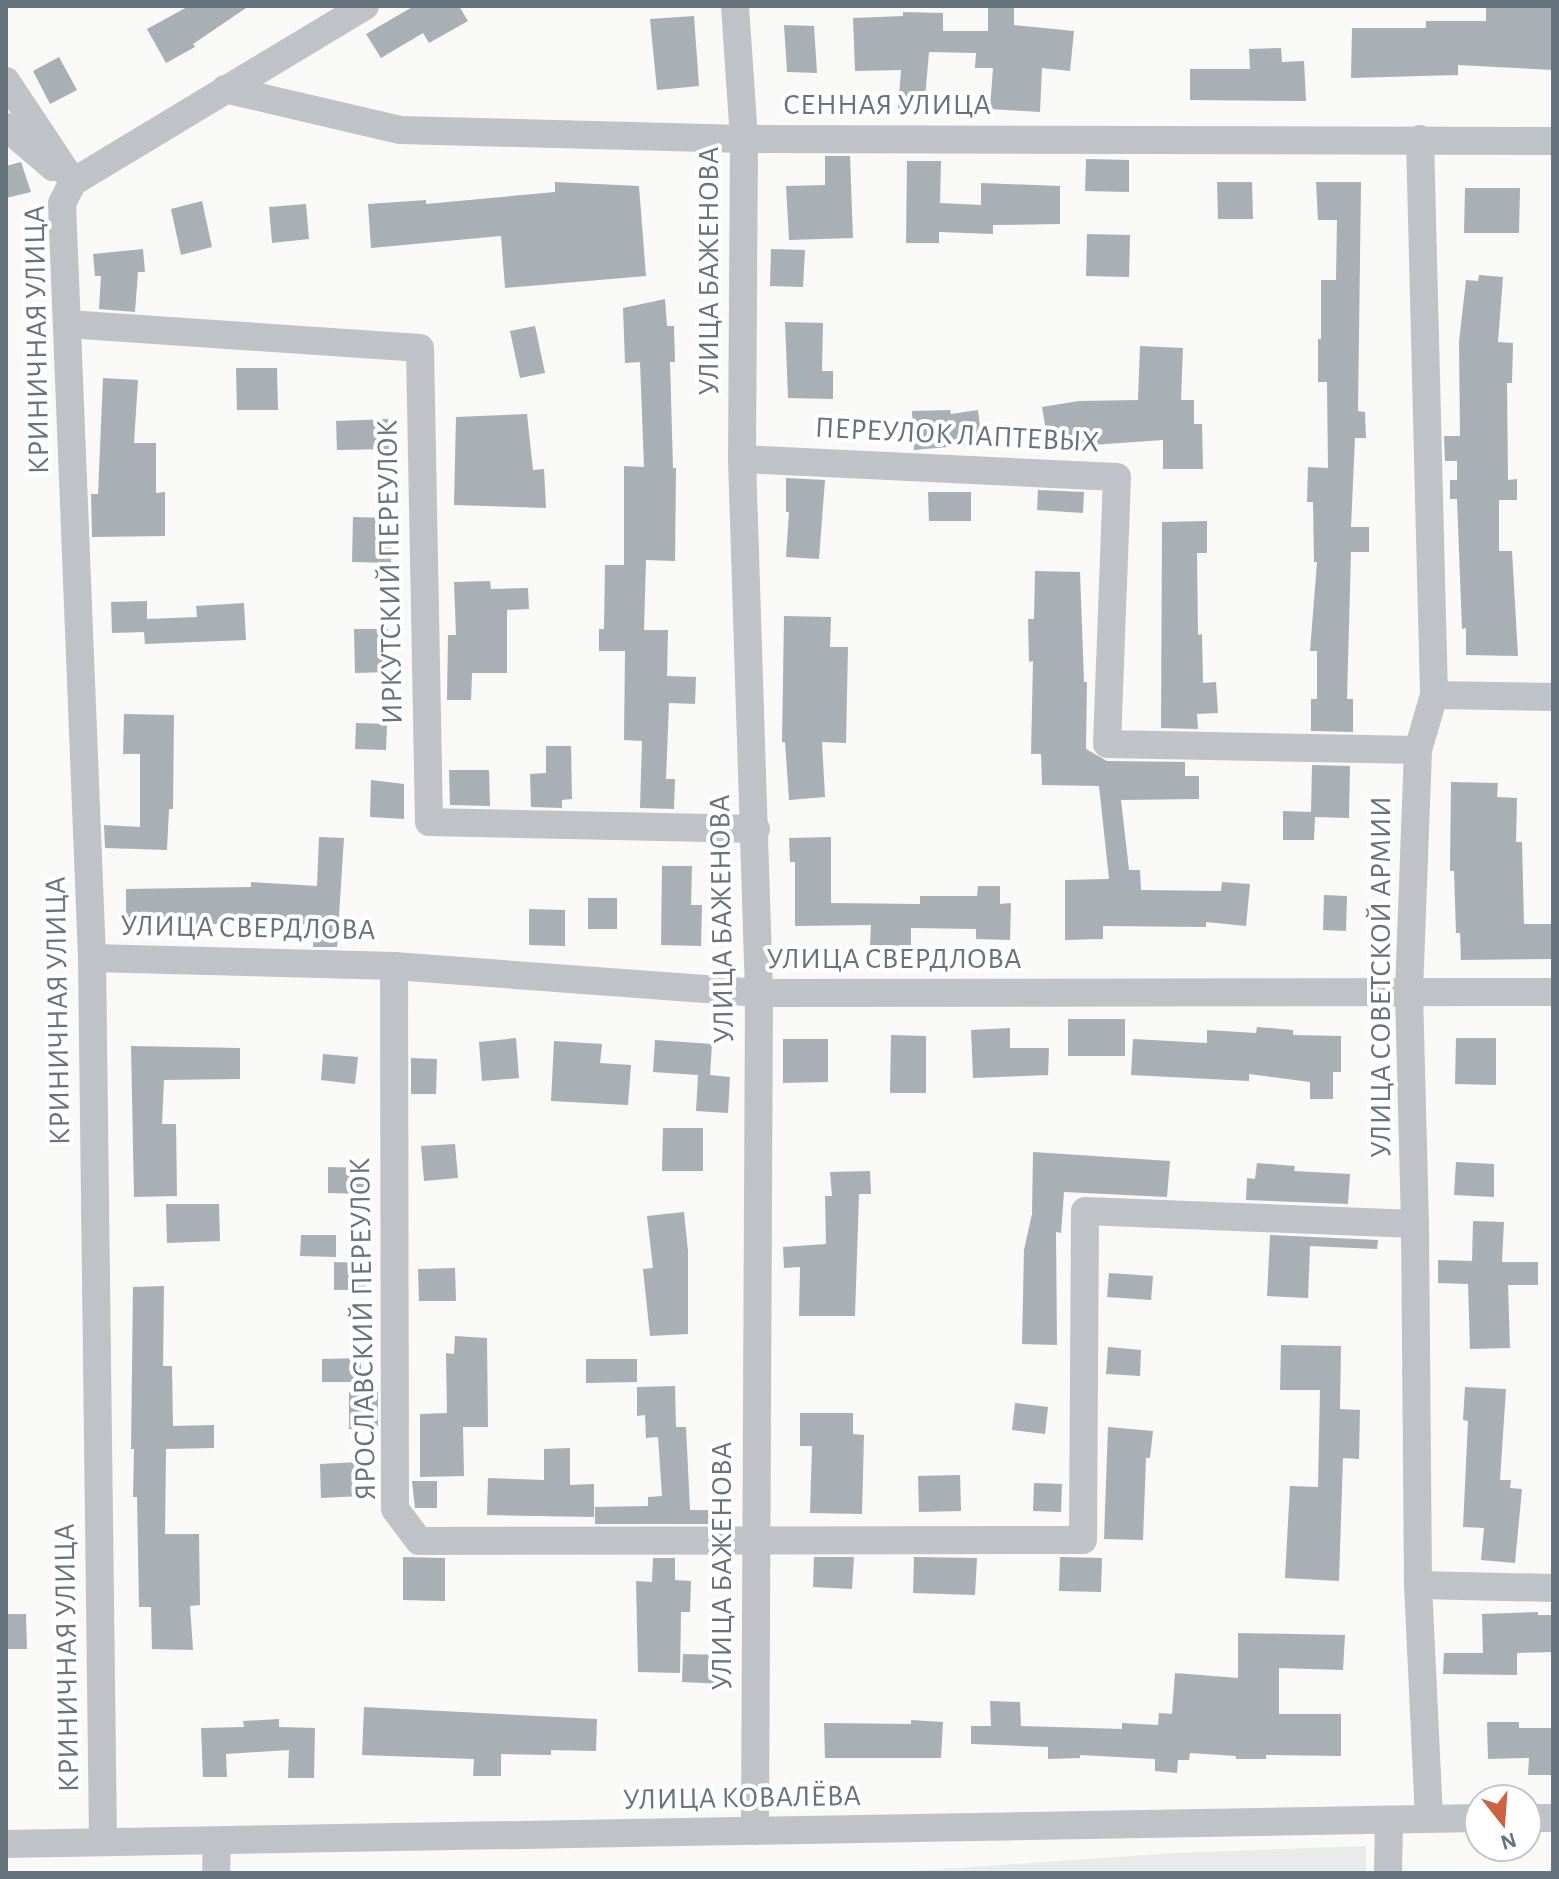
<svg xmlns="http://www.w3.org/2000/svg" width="1559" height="1879" font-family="'Alegreya Sans',sans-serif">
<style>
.built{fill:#e9eaea}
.building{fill:#a8afb5}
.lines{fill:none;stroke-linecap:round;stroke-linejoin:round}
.minor{stroke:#bfc2c6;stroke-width:28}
.labels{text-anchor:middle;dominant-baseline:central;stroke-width:8;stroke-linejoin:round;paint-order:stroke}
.street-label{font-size:30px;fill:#67747e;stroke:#fff}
</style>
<rect width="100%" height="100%" fill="#f9f9f7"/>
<!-- built -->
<path class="built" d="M1366 1846V1873H886L1175 1853Z"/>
<!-- building -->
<g class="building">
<path d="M189 6H249L193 44 195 47 166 63 147 29Z"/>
<path d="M414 6H459L468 21 429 43 423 33 381 58 366 34Z"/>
<path d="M988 6H1014V25L1074 31 1070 71 1042 68 1040 112 990 109 993 68H975L976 53 929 52 924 110 898 108 901 70 855 71 853 18 903 16V12L943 13V31H988Z"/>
<path d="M1486 6 1553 8V70L1458 65V75L1351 78 1352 28H1426V21H1486Z"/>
<path d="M694 16 699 86 657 90 650 19Z"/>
<path d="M784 25 814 26 817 73 787 72Z"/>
<path d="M1281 48 1282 62 1304 61 1306 101 1190 100V69H1250L1249 49Z"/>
<path d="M59 57 77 90 50 104 33 71Z"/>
<path d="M825 156H850L853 238 789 240 786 186 825 185Z"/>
<path d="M1086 159 1129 160V192L1085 191Z"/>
<path d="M907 161H941L940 203 981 205V183L1060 186V224L993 225V234L939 232V243H906Z"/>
<path d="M21 162 31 192 6 198V166Z"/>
<path d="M555 182 639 186 646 276 505 288 501 236 371 248 368 204 426 200V204L555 192Z"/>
<path d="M1217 182H1252L1253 219H1218Z"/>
<path d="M1316 182H1361L1358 411 1365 412 1366 438H1355L1351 527H1369V552H1351L1347 699H1353V732L1311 731V699H1317V651H1310L1317 562H1314L1313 502H1307L1308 467 1328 468 1327 382H1318V339H1321V280H1336L1337 220H1318Z"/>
<path d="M1465 188H1520L1519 233H1464Z"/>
<path d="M202 201 212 247 181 255 171 209Z"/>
<path d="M306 204 309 239 272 243 269 207Z"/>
<path d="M1087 234 1130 235 1129 277 1086 276Z"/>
<path d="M143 249 145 272H138L135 312 99 309 101 276H95L93 254Z"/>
<path d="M771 249 805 250 803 287 770 286Z"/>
<path d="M1479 275 1503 277 1498 342 1513 343 1512 383H1507L1508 480 1517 479V500H1499V551H1512L1518 656 1466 655V628L1462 629 1457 499H1450V480H1457V461H1445L1444 436H1460L1459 342 1466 280 1478 281Z"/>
<path d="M665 299 667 326H674L675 362H670L673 468H676L675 561 646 560 644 630H668L667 676 696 677 695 704 669 703 666 779H675L674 809 640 808 642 741 624 740 625 651H599V629H604L605 565H624V466L644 467 640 362 625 363 623 308Z"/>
<path d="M785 322 823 323 822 371H833V399L788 398Z"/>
<path d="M535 326 545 373 520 378 510 331Z"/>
<path d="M1140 346 1183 348 1181 400H1194V424H1202L1203 469H1163V440L1049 448 1042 407 1079 401 1138 400Z"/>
<path d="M236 368H277L278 410H237Z"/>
<path d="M103 378 138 380 134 443H156V493L165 492V536L92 537 91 494H98Z"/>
<path d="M950 410 951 414 978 410 982 444 914 450 912 411Z"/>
<path d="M527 414 533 470 544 469 546 508 454 505 456 417Z"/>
<path d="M388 419 389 449 337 450 336 421Z"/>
<path d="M786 478 825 480 819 559 786 557 789 512H786Z"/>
<path d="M1038 490 1084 492 1083 513 1037 510Z"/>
<path d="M928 492H971V521H929Z"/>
<path d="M353 517 392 518 391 563 352 562Z"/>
<path d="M1207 521V553H1197L1198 635 1202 634 1203 683 1216 682 1218 713 1197 714 1198 729 1161 728 1162 522Z"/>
<path d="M1035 571 1080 572 1084 682H1087L1086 749 1107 761 1185 762V776H1199V799L1121 800 1129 870H1140L1141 890 1221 891 1222 882 1250 884 1246 926 1206 922V927L1103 926V939L1065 940V880L1109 879 1099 786 1042 785 1041 754H1031L1033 661 1029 662 1028 619H1034Z"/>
<path d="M490 581 491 589 528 588 529 609 507 610V673H472L471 700H447L448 635H456L454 582Z"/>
<path d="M147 601V619L197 617 196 606 244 603 246 640 145 644 144 632 112 633 111 602Z"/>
<path d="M784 616 831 617 830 647H848L846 743 822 742 825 797 789 800 785 742H782Z"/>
<path d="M354 629H388V672L355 673Z"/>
<path d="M124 714 174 715 173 809H169L167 850 105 848 104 825 140 827V754H123Z"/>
<path d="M356 723 387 724 386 750 355 749Z"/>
<path d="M546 746H571L572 799 562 800V808L531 807 530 774 546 773Z"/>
<path d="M1312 765 1350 766 1349 818 1315 817 1314 840H1283V811L1311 812Z"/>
<path d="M449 770H489L490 806 450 805Z"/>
<path d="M371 780 404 784V819L370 817Z"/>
<path d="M1451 782 1498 783 1497 797 1517 798 1516 842H1522L1524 924H1553V959L1461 960 1460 933H1456L1454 871H1450Z"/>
<path d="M319 837 344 838 337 947H313L314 925 230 919V924H192V920L126 922V889L251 887V882L317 886Z"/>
<path d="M831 837V903L920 904V896H977L978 886H1000V904L1011 903 1010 940 976 939V929L911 928V946L870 945 871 925 795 926V862H790L789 838Z"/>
<path d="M662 866H692L691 905H702L701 946 661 945Z"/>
<path d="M1324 895 1347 896 1346 931 1323 930Z"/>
<rect x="588" y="898" width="29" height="31"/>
<path d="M529 909 565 910V946L529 945Z"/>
<rect x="1068" y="1019" width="57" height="37"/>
<path d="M1257 1027 1293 1030V1035L1341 1036V1072H1333V1099H1310V1082L1249 1074V1081L1131 1075 1133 1039 1207 1043V1030L1256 1033Z"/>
<path d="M1010 1028V1048H1049L1048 1075 973 1078 971 1030Z"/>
<path d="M891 1035 926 1036V1093H890Z"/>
<path d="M516 1038 519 1078 482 1081 479 1042Z"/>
<path d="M1456 1038H1496V1085L1455 1084Z"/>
<path d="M783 1039H828V1082L783 1083Z"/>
<path d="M655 1040 712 1044 710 1075 730 1077 728 1113 696 1111 698 1075 653 1072Z"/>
<path d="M554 1041 602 1044 600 1063 631 1065 628 1105 551 1101Z"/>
<path d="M131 1046 240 1048V1079L164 1080 162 1124H176L177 1196 134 1197Z"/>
<path d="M323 1054 358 1057 355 1084 321 1080Z"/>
<path d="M411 1058 437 1059 436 1094H411Z"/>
<path d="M663 1128H703V1171H662Z"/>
<path d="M455 1144 458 1178 424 1181 421 1146Z"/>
<path d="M1033 1152 1170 1161 1167 1197 1064 1192 1061 1233 1056 1232 1057 1345 1022 1344 1024 1250 1032 1214Z"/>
<path d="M1456 1162 1494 1164V1197L1454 1195Z"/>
<path d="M1257 1163 1295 1166 1294 1171 1350 1174 1348 1204 1246 1200 1247 1178 1255 1179Z"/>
<path d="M328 1167 367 1168 366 1194 328 1193Z"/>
<path d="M870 1171 871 1194H859L855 1316H799L800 1267 784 1268 783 1247 826 1244 825 1196H832L830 1172Z"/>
<path d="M166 1204H219L220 1241 167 1243Z"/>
<path d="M684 1212 688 1251V1334L650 1336 643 1269 653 1268 647 1216Z"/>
<path d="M1473 1221 1504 1222 1502 1262H1538V1285H1508L1510 1348 1470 1349 1468 1284 1438 1283V1260L1472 1261Z"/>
<path d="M301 1235H336V1257L300 1256Z"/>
<path d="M1270 1235 1378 1240 1377 1249 1310 1246 1308 1298 1267 1296Z"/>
<path d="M334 1262 366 1263V1290H334Z"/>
<path d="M455 1268 456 1301H419L418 1269Z"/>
<path d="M1109 1273 1153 1276 1151 1300 1107 1297Z"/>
<path d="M164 1286 163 1366H172L173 1426 214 1425V1448L166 1449 165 1534H199L200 1605 190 1606 193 1650 152 1649 151 1607H139L137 1497H133L134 1449H131L133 1287Z"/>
<path d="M455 1336 487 1338 488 1427H463L464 1476 420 1477V1414L447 1413 446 1353 454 1354Z"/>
<path d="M1281 1345 1341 1346 1340 1409 1360 1410 1359 1459 1343 1458 1339 1581 1285 1578 1290 1486 1318 1487 1320 1390H1280Z"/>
<path d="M1108 1347 1141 1350 1140 1376 1106 1374Z"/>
<path d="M361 1358V1382H322V1359Z"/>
<path d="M586 1359H637V1382L586 1383Z"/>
<path d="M675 1386 676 1427H686L690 1510H724V1524H595V1507L648 1506V1497L662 1496 658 1437 646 1438 645 1415 637 1416V1387Z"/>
<path d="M1465 1387 1506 1389 1500 1480H1511L1510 1488 1522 1489 1515 1563 1481 1560 1484 1528 1463 1527 1468 1421 1463 1420Z"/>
<path d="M349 1392H378V1428L349 1429Z"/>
<path d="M1015 1403 1048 1407 1045 1434 1012 1430Z"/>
<path d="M800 1413H853V1434L864 1435 862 1514 810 1513 812 1446H800Z"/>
<path d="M1108 1427 1153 1431 1150 1458H1146L1143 1540 1104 1539Z"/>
<path d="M570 1448V1485L594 1484V1517L487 1515 488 1478 544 1480V1449Z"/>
<path d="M359 1462 361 1496 321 1498 320 1464Z"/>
<path d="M960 1475 961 1511 919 1512 918 1476Z"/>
<path d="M412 1481H437V1508H415Z"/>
<path d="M1034 1483 1062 1484 1061 1512 1033 1511Z"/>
<path d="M403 1557 445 1558V1601L403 1600Z"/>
<path d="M814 1557H854L852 1589 813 1587Z"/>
<path d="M914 1557 977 1558 975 1595 913 1593Z"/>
<path d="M1060 1557 1102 1558 1101 1592 1059 1591Z"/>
<path d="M653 1558H675V1580L691 1581 690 1612H681L680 1673 638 1672 636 1581 652 1582Z"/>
<path d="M1538 1612V1615H1553V1652L1517 1653V1675L1443 1674 1444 1653H1483L1482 1614Z"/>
<path d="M6 1614H26L27 1649H6Z"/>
<path d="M1238 1633 1345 1635 1343 1670 1279 1668V1714H1341V1756L1266 1755V1759H1236V1756L1190 1753 1189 1760H1178L1177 1773 1155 1771V1759L1080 1755V1758L1048 1759V1747L971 1744V1726H991L990 1701 1020 1702 1021 1726 1122 1729V1723L1158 1725 1159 1713 1172 1714 1175 1673 1238 1678Z"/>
<path d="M683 1654 724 1655 722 1684 682 1682Z"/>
<path d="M364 1707 597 1719 596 1751 551 1750V1755L501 1754V1776H473L474 1759 362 1755Z"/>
<path d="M279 1719V1727L315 1728 314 1778H288L289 1750 226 1754 227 1777H203L201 1728 244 1727 243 1721Z"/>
<path d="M911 1720 943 1722 941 1758H825L824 1723 911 1724Z"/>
<path d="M1487 1722H1519V1728H1553V1775H1528L1529 1758 1488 1759Z"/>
</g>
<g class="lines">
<!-- minor -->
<g class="minor">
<path d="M735 6 744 139 742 459 759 993 755 1831"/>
<path d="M6 81 73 182"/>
<path d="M225 89 400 130 744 139 1553 141"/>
<path d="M6 127 53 167"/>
<path d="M1420 139 1434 695 1418 750 1409 992 1415 1224 1418 1585 1429 1818"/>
<path d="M73 182 62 203 92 958 103 1841"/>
<path d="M73 182 365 6"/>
<path d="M67 324 420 348 429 822 756 829"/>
<path d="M742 459 1117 477 1107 744 1418 750"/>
<path d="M1434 695 1553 697"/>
<path d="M92 958 394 966 759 993 1553 992"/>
<path d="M394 966 395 1509 419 1541 1083 1540 1085 1211 1415 1224"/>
<path d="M1418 1585 1553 1588"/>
<path d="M1527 1818H1553"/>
<path d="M6 1844 1479 1818"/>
<path d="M216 1873 217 1843"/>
<path d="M1388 1873 1389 1820"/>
</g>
</g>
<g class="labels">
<!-- street labels -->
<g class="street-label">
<text x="887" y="105">СЕННАЯ УЛИЦА</text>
<text transform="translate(709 271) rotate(-90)">УЛИЦА БАЖЕНОВА</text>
<text transform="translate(37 340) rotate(-91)">КРИНИЧНАЯ УЛИЦА</text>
<text transform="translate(957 435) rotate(3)">ПЕРЕУЛОК ЛАПТЕВЫХ</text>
<text transform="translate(390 572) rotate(-91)">ИРКУТСКИЙ ПЕРЕУЛОК</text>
<text transform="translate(722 919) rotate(-91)">УЛИЦА БАЖЕНОВА</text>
<text transform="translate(248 928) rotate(1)">УЛИЦА СВЕРДЛОВА</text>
<text x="894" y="959">УЛИЦА СВЕРДЛОВА</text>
<text transform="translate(1381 977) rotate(-90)">УЛИЦА СОВЕТСКОЙ АРМИИ</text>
<text transform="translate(58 1011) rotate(-91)">КРИНИЧНАЯ УЛИЦА</text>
<text transform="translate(363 1329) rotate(-91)">ЯРОСЛАВСКИЙ ПЕРЕУЛОК</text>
<text transform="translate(722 1566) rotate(-90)">УЛИЦА БАЖЕНОВА</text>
<text transform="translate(67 1658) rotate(-91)">КРИНИЧНАЯ УЛИЦА</text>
<text transform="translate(742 1798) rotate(-1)">УЛИЦА КОВАЛЁВА</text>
</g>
</g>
<!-- border -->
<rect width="1559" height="1879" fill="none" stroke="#67747e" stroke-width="16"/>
<!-- north arrow -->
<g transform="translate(1503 1823) rotate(163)"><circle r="38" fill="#ffffff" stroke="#c2c7cb" stroke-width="2"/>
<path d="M0-6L14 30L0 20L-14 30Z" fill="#ce6142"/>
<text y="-12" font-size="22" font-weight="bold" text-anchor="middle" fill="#67747e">N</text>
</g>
</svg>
